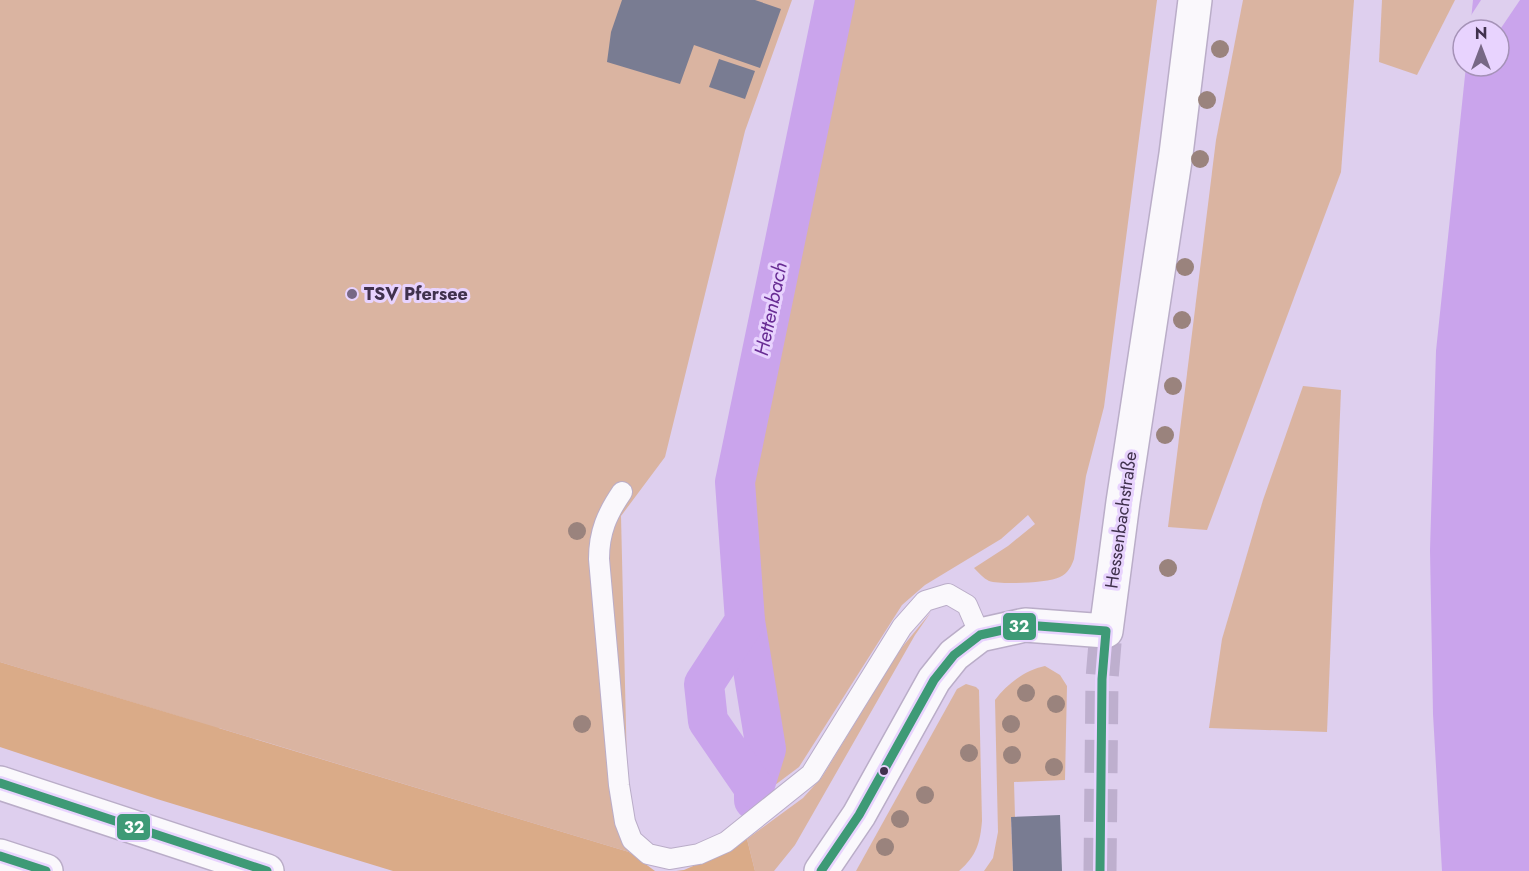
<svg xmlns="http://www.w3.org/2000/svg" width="1529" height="871" font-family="Jost,sans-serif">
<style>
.green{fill:#dab4a1}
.forest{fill:#daab88}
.water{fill:#caa4ec}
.pier{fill:#decfee}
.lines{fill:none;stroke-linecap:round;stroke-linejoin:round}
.canal{stroke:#caa4ec;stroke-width:40}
.building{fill:#797c92}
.minor-tunnel{stroke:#beafce;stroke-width:33;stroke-dasharray:33 16;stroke-linecap:butt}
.service-casing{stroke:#baadc8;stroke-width:22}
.minor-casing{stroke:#baadc8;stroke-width:36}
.secondary-casing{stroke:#baadc8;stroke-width:36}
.service{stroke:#faf8fc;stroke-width:20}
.minor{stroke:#faf8fc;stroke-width:33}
.secondary{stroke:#faf8fc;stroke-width:33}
.bus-1-casing{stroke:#e8d3fe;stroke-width:14}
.bus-1{stroke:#3e9a76;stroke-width:9}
.tree{fill:#9a837d}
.poi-dot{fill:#776885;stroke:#e8d3fe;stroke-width:2}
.bus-dot{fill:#40314d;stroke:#e8d3fe;stroke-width:2}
.labels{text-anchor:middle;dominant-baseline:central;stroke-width:6;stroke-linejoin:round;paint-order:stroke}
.poi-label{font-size:18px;font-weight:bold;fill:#40314d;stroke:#e8d3fe;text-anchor:start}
.street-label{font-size:18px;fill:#40314d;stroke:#e8d3fe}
.water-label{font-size:20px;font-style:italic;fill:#682c94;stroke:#e8d3fe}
.line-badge{stroke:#e8d3fe;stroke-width:2}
.badge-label{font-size:16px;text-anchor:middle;font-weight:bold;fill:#fff}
</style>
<rect width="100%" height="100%" fill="#decfee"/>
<!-- green -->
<g class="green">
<path d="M0 0H792L745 131 665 457 621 516 629 852 219 728 192 730 191 720 0 662Z"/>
<path d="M847 0H1157L1104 407 1086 476 1074 559C1071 567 1068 573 1060 577 1048 583 1001 585 989 581 983 578 979 573 974 568L1008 546 1035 524 1028 515 1001 539 925 585 902 605 799 767 771 788V735L742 483 758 400Z"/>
<path d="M1243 0H1354L1341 172 1207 530 1168 527 1216 140Z"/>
<path d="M1382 0H1455L1417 75 1379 62Z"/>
<path d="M1303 386 1341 390 1327 732 1209 728 1222 639 1263 500Z"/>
<path d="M931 612 915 635 795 845 774 871H755L747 839 803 798 822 777 899 651Z"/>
<path d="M1045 666 1060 675 1067 686 1065 780 1014 782 1015 817H1011L1013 871H984L993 858 998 832 995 700C1007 684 1025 670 1045 666Z"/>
<path d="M966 684 976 687 979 690 982 821C980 843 977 855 959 871H856L957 689Z"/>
</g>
<!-- forest -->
<g class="forest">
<path d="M0 662 629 852 655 871H393L157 799 0 747Z"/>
<path d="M747 839 755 871H676L684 870 732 849Z"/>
</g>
<!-- water -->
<path class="water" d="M1473 0H1529V871H1442L1433 714 1430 550 1436 351 1466 66H1499V30H1470Z"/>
<!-- pier -->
<path class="pier" d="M1481 0H1520L1499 31 1467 30 1468 20Z"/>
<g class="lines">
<!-- canal -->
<g class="canal">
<path d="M745 621 766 749 754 788V800"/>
<path d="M754 788 708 721 704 684 745 621 735 482 835 0"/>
</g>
</g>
<!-- building -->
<g class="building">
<path d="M622 0H755L781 9 760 68 694 45 680 84 607 62 611 32Z"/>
<path d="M719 59 755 71 745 99 709 87Z"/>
<path d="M1060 815 1062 871H1013L1011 817Z"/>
</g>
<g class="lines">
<!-- minor-tunnel -->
<path class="minor-tunnel" d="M1100 871 1102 679 1106 631"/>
<defs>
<path id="service" d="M622 492C607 514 599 532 599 559L619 785 625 822 632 840 648 854 670 859 699 854 726 842 811 774 902 627 925 601 948 594 967 605 980 635"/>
<path id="minor" d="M821 871 859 815 934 680 954 655 980 635 1025 625 1106 631 1123 502 1176 154 1195 0"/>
<g id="secondary">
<path d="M0 783 267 871"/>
<path d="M0 856 46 871"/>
</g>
</defs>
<!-- service casing -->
<use href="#service" class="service-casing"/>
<!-- minor casing -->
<use href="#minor" class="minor-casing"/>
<!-- secondary casing -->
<use href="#secondary" class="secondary-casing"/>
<!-- service -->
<use href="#service" class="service"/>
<!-- minor -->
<use href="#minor" class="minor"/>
<!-- secondary -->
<use href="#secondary" class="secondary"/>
<defs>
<g id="bus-1">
<path d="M0 783 267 871"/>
<path d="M0 856 46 871"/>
<path d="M821 871 859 815 934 680 954 655 980 635 1025 625 1106 631 1102 679 1100 871"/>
</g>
</defs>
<!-- bus-1 casing -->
<use href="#bus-1" class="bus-1-casing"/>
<!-- bus-1 -->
<use href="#bus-1" class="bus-1"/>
</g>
<!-- trees -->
<g class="tree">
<circle cx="1220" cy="49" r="9"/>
<circle cx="1207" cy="100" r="9"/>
<circle cx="1200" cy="159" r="9"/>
<circle cx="1185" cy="267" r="9"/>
<circle cx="1182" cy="320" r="9"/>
<circle cx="1173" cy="386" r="9"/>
<circle cx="1165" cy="435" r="9"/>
<circle cx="577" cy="531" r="9"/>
<circle cx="1168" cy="568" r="9"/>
<circle cx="1026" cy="693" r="9"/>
<circle cx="1056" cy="704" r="9"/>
<circle cx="582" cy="724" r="9"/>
<circle cx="1011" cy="724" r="9"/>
<circle cx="969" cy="753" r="9"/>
<circle cx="1012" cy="755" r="9"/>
<circle cx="1054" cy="767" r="9"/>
<circle cx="925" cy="795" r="9"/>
<circle cx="900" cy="819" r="9"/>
<circle cx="885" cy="847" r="9"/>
</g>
<!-- markers -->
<circle class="poi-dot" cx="352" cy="294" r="6"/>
<circle class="bus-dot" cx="884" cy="771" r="5"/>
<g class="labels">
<!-- poi labels -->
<g class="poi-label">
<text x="364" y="294">TSV Pfersee</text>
</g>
<!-- street labels -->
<g class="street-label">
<text transform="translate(1121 520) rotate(-82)">Hessenbachstraße</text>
</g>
<!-- water labels -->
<g class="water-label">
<text transform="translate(771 309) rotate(-78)">Hettenbach</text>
</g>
</g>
<g class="line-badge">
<rect x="1002" y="612" width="35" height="29" rx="6" fill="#3e9a76"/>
<rect x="116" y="813" width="35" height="28" rx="6" fill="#3e9a76"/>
</g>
<g class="badge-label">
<text x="1019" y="632">32</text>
<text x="134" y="833">32</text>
</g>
<!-- north arrow -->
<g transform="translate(1481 48)"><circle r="28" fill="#e8d3fe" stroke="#a592b7" stroke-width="1.5"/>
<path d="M0-4.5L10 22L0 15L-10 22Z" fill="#776885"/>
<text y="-9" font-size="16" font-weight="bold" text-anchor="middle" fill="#40314d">N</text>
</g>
</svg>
